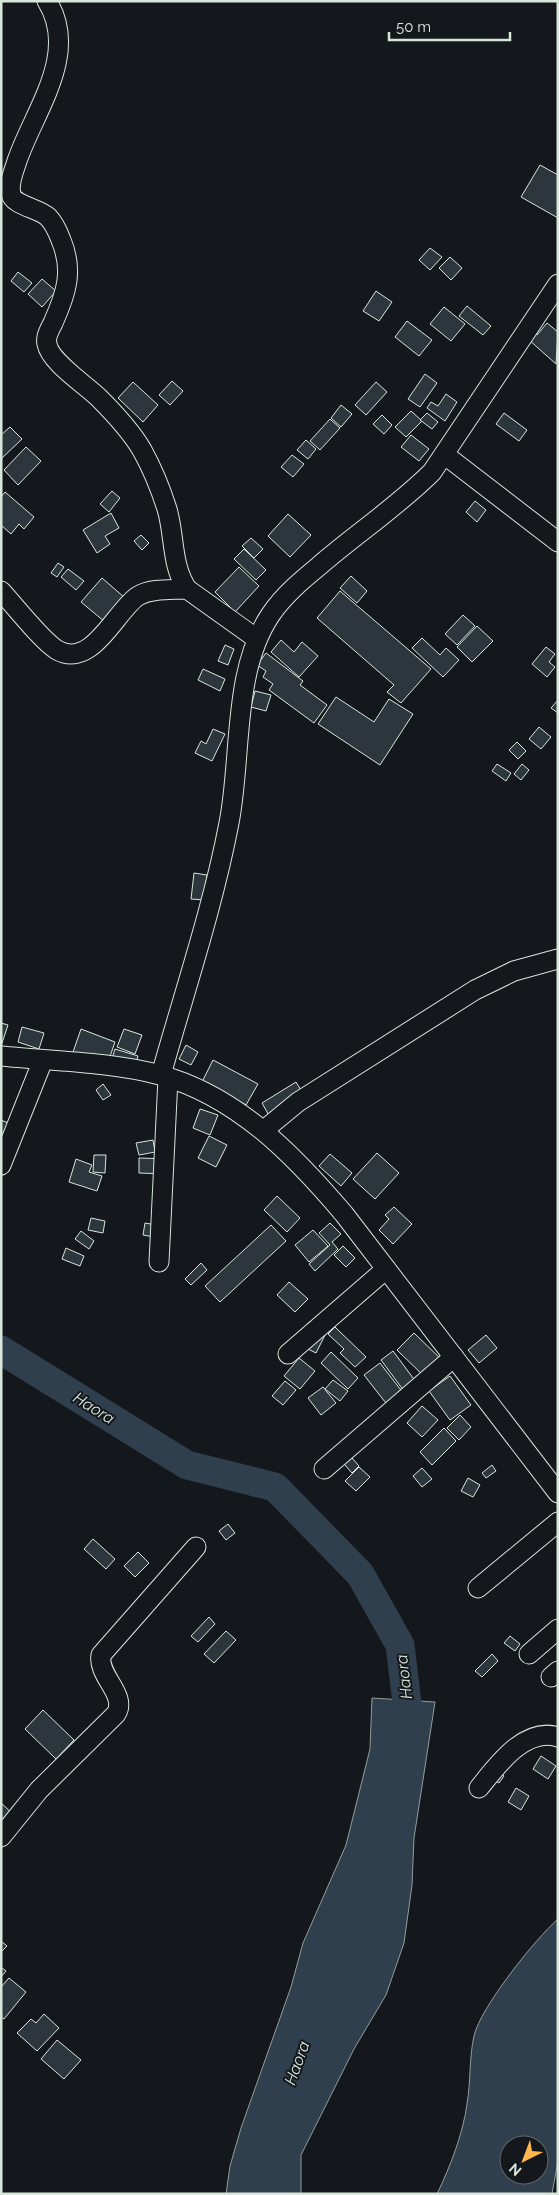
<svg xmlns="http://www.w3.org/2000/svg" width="559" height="2195" font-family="Raleway,sans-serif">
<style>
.water{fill:#2f3f4d;stroke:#939e99;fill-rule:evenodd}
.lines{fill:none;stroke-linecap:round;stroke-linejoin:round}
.river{stroke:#2f3f4d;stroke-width:29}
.building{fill:#2c363c;stroke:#d8e6dc}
.minor-casing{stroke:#d8e6dc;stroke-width:21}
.minor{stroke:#14181c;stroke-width:19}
.labels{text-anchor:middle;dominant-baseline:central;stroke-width:4;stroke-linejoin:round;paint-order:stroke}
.water-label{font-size:16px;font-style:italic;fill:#d8e6dc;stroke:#14181c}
</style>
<rect width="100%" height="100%" fill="#14181c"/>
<!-- water -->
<g class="water">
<path d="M372 1698 435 1702 414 1838 412 1885 404 1943 386 1995 354 2049 301 2155V2194H226L230 2166 241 2128 291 1987 303 1943 346 1845 370 1749Z"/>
<path d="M558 1919V2161L552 2194H437C450 2167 463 2134 467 2104 471 2081 469 2058 474 2036 480 2008 536 1938 558 1919ZM509 2145H539V2175H509Z"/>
</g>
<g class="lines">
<!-- river -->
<path class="river" d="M1 1350 187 1465 275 1487 360 1574 400 1645 410 1728 408 1740"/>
</g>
<!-- building -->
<g class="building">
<path d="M540 165 558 175V218L521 197Z"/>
<path d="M430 248 442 257 430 270 419 260Z"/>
<path d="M450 257 462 268 451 280 439 268Z"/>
<path d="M18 272 32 283 24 292 11 281Z"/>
<path d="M42 279 56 291 42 307 28 294Z"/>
<path d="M376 291 392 302 379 321 363 311Z"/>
<path d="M467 306 491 326 483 335 459 316Z"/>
<path d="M444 307 465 324 451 341 430 324Z"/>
<path d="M407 321 432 340 419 356 395 337Z"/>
<path d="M547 323 558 332 556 364 520 332 526 325 537 335Z"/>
<path d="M425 374 437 383 420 407 408 399Z"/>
<path d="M172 381 183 391 170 405 159 395Z"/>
<path d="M133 382 158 405 143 422 118 398Z"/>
<path d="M376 382 387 392 366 415 355 405Z"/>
<path d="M446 394 457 402 445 421 427 408 431 402 438 406Z"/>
<path d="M341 405 352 414 341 427 331 418Z"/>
<path d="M411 411 422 421 406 437 395 427Z"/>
<path d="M427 413 438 422 432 429 420 420Z"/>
<path d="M504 413 527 430 519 441 496 424Z"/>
<path d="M382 415 392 425 384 434 373 424Z"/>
<path d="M330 419 340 428 320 450 310 441Z"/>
<path d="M10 427 22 439 1 459V435Z"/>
<path d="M411 435 429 449 419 461 401 447Z"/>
<path d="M306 440 316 449 308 459 297 450Z"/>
<path d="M26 447 41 461 18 485 4 470Z"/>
<path d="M292 455 304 464 293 477 281 467Z"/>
<path d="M112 491 120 498 109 512 100 504Z"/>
<path d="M5 492 34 517 24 529 19 524 11 534 1 525V497Z"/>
<path d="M475 501 486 510 477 522 466 512Z"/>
<path d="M111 513 119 528 105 536 110 544 97 553 83 530Z"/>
<path d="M288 514 311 535 290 557 268 536Z"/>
<path d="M141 535 149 543 142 550 134 541Z"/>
<path d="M251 538 263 549 254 558 242 546Z"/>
<path d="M244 549 266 570 256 580 234 559Z"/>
<path d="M58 563 64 567 57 577 51 573Z"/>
<path d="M239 567 259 586 235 612 215 592Z"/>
<path d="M68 569 84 581 76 590 61 577Z"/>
<path d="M351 576 367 591 357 603 340 588Z"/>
<path d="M102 578 125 598 105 622 81 602Z"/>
<path d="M340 591 431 669 401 703 387 692 394 685 317 618Z"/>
<path d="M463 615 475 626 457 645 445 634Z"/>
<path d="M477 626 493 641 472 662 457 647Z"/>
<path d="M422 638 440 655 446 648 459 660 443 677 412 648Z"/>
<path d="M281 640 294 652 302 642 318 656 299 677 271 652Z"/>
<path d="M225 645 234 649 228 665 218 661Z"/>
<path d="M546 647 555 654 549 662 555 667 547 677 532 664Z"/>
<path d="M266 653 303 681 300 685 327 705 314 723 269 690 273 684 263 677 266 671 257 665Z"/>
<path d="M203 669 225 679 220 691 198 680Z"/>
<path d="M255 691 271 695 266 711 251 707Z"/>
<path d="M336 697 374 722 389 699 413 714 380 765 318 724Z"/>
<path d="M558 700V713L551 708Z"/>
<path d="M539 727 551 737 541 749 529 739Z"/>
<path d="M213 729 225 734 212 761 195 753 201 741 206 744Z"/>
<path d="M517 742 526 751 518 759 509 750Z"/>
<path d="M497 764 511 773 506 781 492 771Z"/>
<path d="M522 764 529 770 521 780 514 774Z"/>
<path d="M194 873 207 875 204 900 191 899Z"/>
<path d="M1 1023 8 1025 1 1046Z"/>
<path d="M22 1027 44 1033 39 1049 18 1042Z"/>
<path d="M81 1029 115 1042 106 1068 72 1055Z"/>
<path d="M124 1029 142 1035 135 1054 117 1047Z"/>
<path d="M186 1045 198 1052 191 1065 179 1059Z"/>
<path d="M115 1049 138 1056 134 1070 111 1062Z"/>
<path d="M213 1060 258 1084 246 1105 202 1082Z"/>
<path d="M296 1082 307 1100 272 1121 262 1103Z"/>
<path d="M103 1084 111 1095 103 1100 96 1090Z"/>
<path d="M200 1109 218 1115 210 1135 193 1128Z"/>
<path d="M1 1120 15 1126 1 1156Z"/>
<path d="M209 1136 227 1145 216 1167 198 1158Z"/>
<path d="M153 1140 155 1152 139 1155 136 1143Z"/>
<path d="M377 1153 399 1173 375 1199 353 1179Z"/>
<path d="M330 1154 352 1173 341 1186 319 1166Z"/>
<path d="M94 1155H106L105 1173 93 1172Z"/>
<path d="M139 1158 168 1159 167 1174 139 1173Z"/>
<path d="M76 1159 92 1165 89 1172 102 1176 97 1191 69 1182Z"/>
<path d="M277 1196 300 1218 287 1232 264 1210Z"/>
<path d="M394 1207 412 1224 393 1244 379 1230 389 1219 385 1215Z"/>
<path d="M91 1218 105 1221 103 1233 88 1230Z"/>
<path d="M145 1223 167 1227 165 1239 143 1235Z"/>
<path d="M330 1223 341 1234 332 1242 338 1249 315 1271 309 1264 330 1245 319 1233Z"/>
<path d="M271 1225 286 1241 220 1302 205 1286Z"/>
<path d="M313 1230 328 1246 309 1262 295 1245Z"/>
<path d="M81 1231 94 1241 89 1249 75 1239Z"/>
<path d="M343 1246 355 1258 346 1267 334 1255Z"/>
<path d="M66 1248 84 1256 80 1266 62 1259Z"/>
<path d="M201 1263 207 1270 191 1285 185 1279Z"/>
<path d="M289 1282 308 1299 295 1312 277 1295Z"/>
<path d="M309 1322 327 1331 316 1353 298 1344Z"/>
<path d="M335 1327 366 1357 355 1367 340 1353 344 1349 328 1334Z"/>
<path d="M414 1333 445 1363 428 1380 397 1350Z"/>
<path d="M486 1335 497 1348 479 1363 468 1350Z"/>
<path d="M393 1351 416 1382 404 1391 381 1360Z"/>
<path d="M331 1352 358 1378 348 1389 321 1363Z"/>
<path d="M299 1358 315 1371 300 1389 284 1376Z"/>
<path d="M380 1363 404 1394 389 1407 364 1375Z"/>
<path d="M450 1376 471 1405 450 1420 429 1391Z"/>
<path d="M333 1380 348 1391 340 1401 325 1389Z"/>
<path d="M285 1381 296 1390 283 1405 272 1396Z"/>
<path d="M323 1387 336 1403 321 1415 308 1398Z"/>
<path d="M422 1406 438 1420 422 1437 407 1423Z"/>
<path d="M460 1415 471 1427 459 1440 447 1428Z"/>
<path d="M444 1428 456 1441 432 1465 420 1452Z"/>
<path d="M352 1458 359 1466 352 1473 344 1464Z"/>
<path d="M492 1465 496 1471 486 1478 482 1473Z"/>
<path d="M359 1467 370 1477 356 1491 345 1481Z"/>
<path d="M422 1468 432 1479 422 1487 413 1476Z"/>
<path d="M468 1478 480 1485 473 1497 461 1491Z"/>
<path d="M228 1524 235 1533 226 1540 219 1531Z"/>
<path d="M93 1539 115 1559 106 1569 84 1549Z"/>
<path d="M138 1552 149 1563 135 1577 124 1566Z"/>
<path d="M209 1617 215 1624 198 1642 191 1636Z"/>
<path d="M226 1631 236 1640 214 1663 204 1654Z"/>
<path d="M510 1636 520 1644 515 1651 504 1643Z"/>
<path d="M492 1654 498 1661 482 1677 475 1671Z"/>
<path d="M43 1710 74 1740 56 1759 25 1729Z"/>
<path d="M541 1756 556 1766 548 1779 533 1769Z"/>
<path d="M493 1769 504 1776 499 1783 488 1776Z"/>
<path d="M516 1788 529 1796 521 1810 508 1802Z"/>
<path d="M1 1803 14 1815 1 1828Z"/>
<path d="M1 1941 7 1946 1 1952Z"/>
<path d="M1 1967 6 1971 1 1977Z"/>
<path d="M9 1978 26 1992 4 2019 1 2017V1987Z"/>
<path d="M44 2014 59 2028 37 2051 17 2033 31 2019 36 2023Z"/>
<path d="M57 2040 81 2060 64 2079 41 2059Z"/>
</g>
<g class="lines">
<defs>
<g id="minor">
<path d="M47 1C80 54 34 111 17 161 14 171 8 183 11 194 13 205 40 209 48 217 54 223 58 232 61 240 74 271 66 294 53 323 50 329 45 337 47 344 50 362 86 385 99 398 114 413 131 431 142 450 152 468 161 490 167 509 175 536 171 565 187 589L257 639"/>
<path d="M445 455 558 542"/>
<path d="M1 591C14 605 42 641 57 650 92 670 116 610 138 596 151 588 172 590 187 589"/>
<path d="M1 1056C51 1061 112 1062 160 1075 237 1096 294 1155 344 1214L558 1493"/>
<path d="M161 1075C184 993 213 907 229 823 242 757 232 671 271 614 284 595 302 580 319 566 356 534 398 506 432 472L558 284"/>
<path d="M264 1130 298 1102 475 990 514 971 558 959"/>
<path d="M1 1165 43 1060"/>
<path d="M159 1262 168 1078"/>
<path d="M288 1354 386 1269"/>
<path d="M324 1469 454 1357"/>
<path d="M478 1588 558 1522"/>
<path d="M529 1654 558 1629"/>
<path d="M551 1677 558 1671"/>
<path d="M479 1788C496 1767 525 1726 558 1737"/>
<path d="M1 1837 39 1790 116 1714C128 1695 97 1676 101 1655L196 1547"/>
</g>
</defs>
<!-- minor casing -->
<use href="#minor" class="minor-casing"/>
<!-- minor -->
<use href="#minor" class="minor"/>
</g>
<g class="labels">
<!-- water labels -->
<g class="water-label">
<text transform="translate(94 1408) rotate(32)">Haora</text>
<text transform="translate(404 1677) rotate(-97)">Haora</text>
<text transform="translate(297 2063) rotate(-70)">Haora</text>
</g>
</g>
<!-- border -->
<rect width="559" height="2195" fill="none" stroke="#d8e6dc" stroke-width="5"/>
<!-- north arrow -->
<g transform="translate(524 2160) rotate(222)"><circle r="24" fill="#14181c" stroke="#626a69"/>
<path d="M0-4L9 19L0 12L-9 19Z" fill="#ffb74d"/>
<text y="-8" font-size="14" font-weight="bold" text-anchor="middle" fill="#d8e6dc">N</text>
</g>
<!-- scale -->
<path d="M389 32v8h121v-8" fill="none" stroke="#d8e6dc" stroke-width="2.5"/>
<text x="396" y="32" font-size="15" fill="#d8e6dc" stroke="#14181c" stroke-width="4" paint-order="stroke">50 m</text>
</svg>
